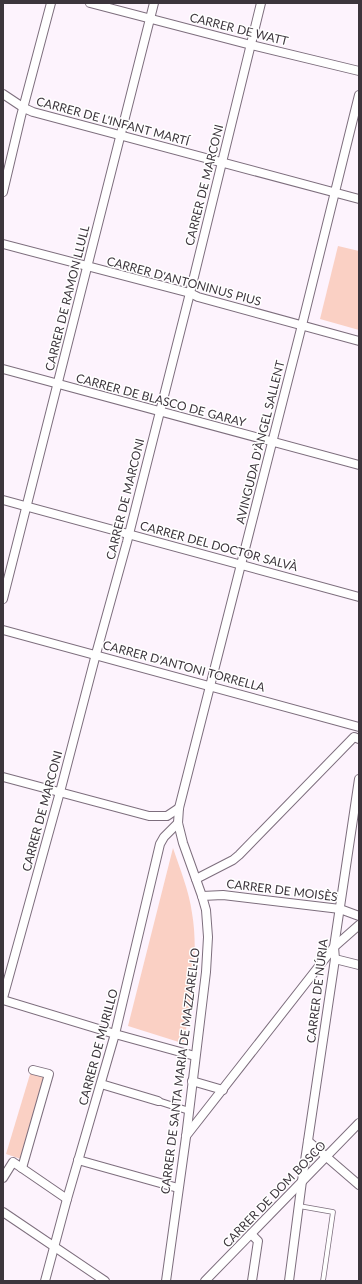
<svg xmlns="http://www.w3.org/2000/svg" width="362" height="1284" font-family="Lato,sans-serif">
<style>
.green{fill:#fad0c4}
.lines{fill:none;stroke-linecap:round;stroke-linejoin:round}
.service-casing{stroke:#7d6e7d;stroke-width:5.5}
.pedestrian-casing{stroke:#7d6e7d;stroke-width:8}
.minor-casing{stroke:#7d6e7d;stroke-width:10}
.service{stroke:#fff;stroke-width:4}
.pedestrian{stroke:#fff;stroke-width:6}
.minor{stroke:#fff;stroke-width:8}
.labels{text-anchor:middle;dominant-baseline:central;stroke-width:3;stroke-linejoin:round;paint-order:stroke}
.street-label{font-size:12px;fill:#3c353c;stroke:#fff}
</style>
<rect width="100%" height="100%" fill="#fdf3fd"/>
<!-- green -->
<g class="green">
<path d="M338 246 359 251V330L320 319Z"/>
<path d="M173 848C180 869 189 891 192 913 199 952 191 1002 184 1041L182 1043 128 1026Z"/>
<path d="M31 1071 46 1076 21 1159 6 1154Z"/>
</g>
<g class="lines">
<defs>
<path id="service" d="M299 1206 333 1212 323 1281"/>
<path id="pedestrian" d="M158 1101 189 1111"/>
<g id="minor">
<path d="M90 3 251 45 359 71"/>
<path d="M3 94 24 108 33 112 359 199"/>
<path d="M3 192 21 116 51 3"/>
<path d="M3 244 190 293 198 297 359 341"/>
<path d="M3 369 359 465"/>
<path d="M3 500 359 597"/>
<path d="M3 599 154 3"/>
<path d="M3 630 359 727"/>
<path d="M3 777 149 816H167L179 808"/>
<path d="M196 879 233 860 239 855 354 737 359 739"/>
<path d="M202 896 223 895 340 909 359 916"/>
<path d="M335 959 359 965"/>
<path d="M3 998 60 792 96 654 127 542 190 293 261 3"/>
<path d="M3 1000 115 1034 195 1056"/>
<path d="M192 1081 223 1090"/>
<path d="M101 1084 158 1101"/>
<path d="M186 1136 334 947 359 925"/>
<path d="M308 1141 359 1185"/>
<path d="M78 1160 178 1188"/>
<path d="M22 1168 49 1074 33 1070"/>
<path d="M3 1178 13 1162 67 1199"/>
<path d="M3 1212 105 1281"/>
<path d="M251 1234 258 1241 252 1281"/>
<path d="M45 1281 67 1199 115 1034 160 844 164 837 178 823"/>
<path d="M166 1281 186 1137 206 972 208 937 206 910 202 896 183 843 178 823 179 808 302 325 359 95"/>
<path d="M205 1281 359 1123"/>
<path d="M289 1281 302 1181 335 959 334 947 359 779"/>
</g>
</defs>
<!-- service casing -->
<use href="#service" class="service-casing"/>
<!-- pedestrian casing -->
<use href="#pedestrian" class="pedestrian-casing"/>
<!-- minor casing -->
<use href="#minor" class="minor-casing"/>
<!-- service -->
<use href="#service" class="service"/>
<!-- pedestrian -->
<use href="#pedestrian" class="pedestrian"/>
<!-- minor -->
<use href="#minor" class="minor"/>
</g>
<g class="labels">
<!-- street labels -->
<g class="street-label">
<text transform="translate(239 29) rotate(14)">CARRER DE WATT</text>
<text transform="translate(113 121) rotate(15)">CARRER DE L'INFANT MARTÍ</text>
<text transform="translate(204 185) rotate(-76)">CARRER DE MARCONI</text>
<text transform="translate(184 281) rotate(15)">CARRER D'ANTONINUS PIUS</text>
<text transform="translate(67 298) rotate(-76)">CARRER DE RAMON LLULL</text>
<text transform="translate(161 400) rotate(15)">CARRER DE BLASCO DE GARAY</text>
<text transform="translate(260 442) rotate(-76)">AVINGUDA D'ÀNGEL SALLENT</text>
<text transform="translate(125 499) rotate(-76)">CARRER DE MARCONI</text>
<text transform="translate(219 546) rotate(15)">CARRER DEL DOCTOR SALVÀ</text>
<text transform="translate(184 666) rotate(15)">CARRER D'ANTONI TORRELLA</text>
<text transform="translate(42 811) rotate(-75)">CARRER DE MARCONI</text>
<text transform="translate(282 890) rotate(7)">CARRER DE MOISÈS</text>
<text transform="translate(317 991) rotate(-83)">CARRER DE NÚRIA</text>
<text transform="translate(98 1047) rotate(-75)">CARRER DE MURILLO</text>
<text transform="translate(180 1071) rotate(-83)">CARRER DE SANTA MARIA DE MAZZAREL·LO</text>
<text transform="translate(274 1194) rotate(-46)">CARRER DE DOM BOSCO</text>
</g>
</g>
<!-- border -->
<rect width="362" height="1284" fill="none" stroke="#3c353c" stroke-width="8"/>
</svg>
